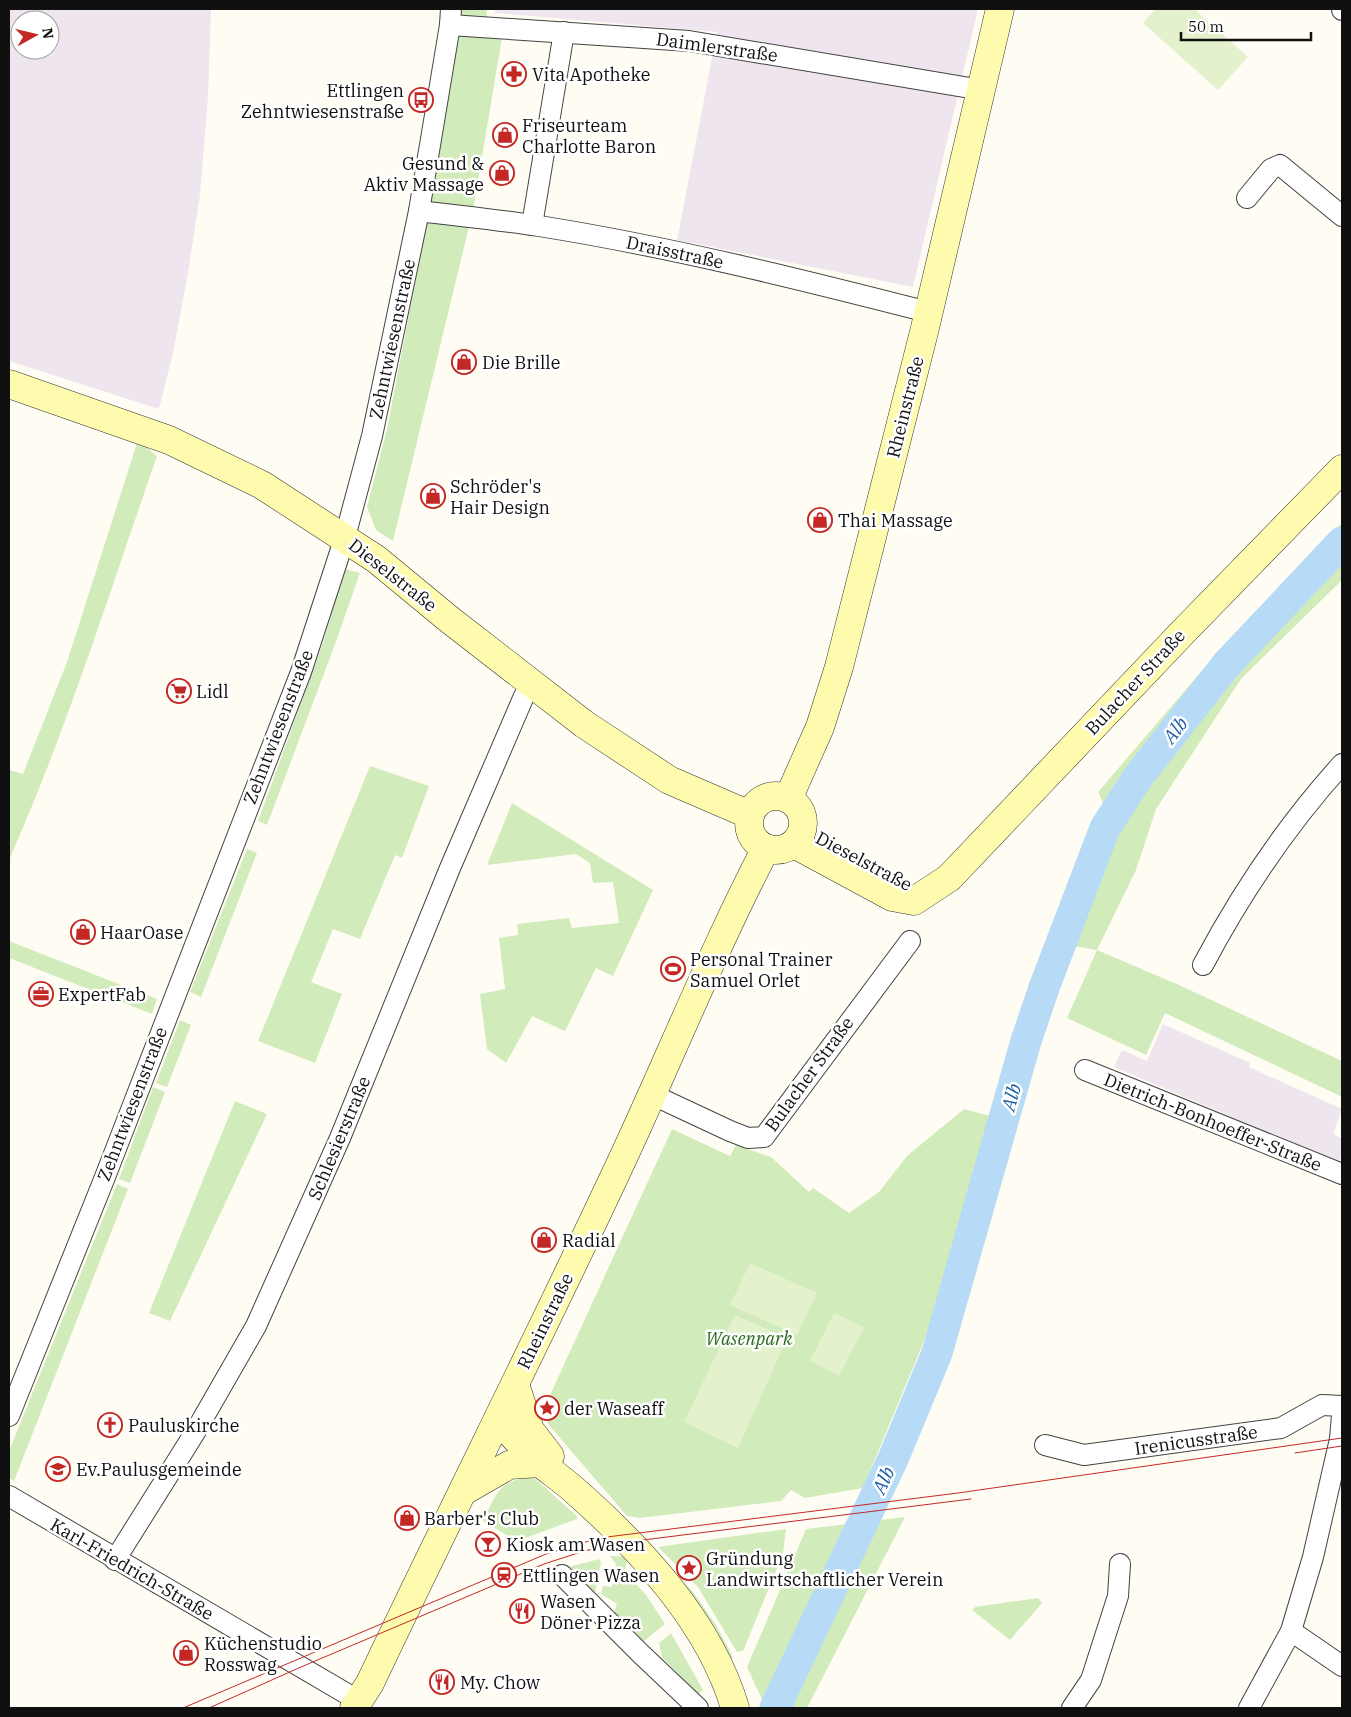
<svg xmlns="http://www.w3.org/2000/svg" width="1351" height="1717" font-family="'IBM Plex Serif',serif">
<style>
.industrial{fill:#eee5ee;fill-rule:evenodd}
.green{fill:#d1ebbb}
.pitch{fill:#e3f2cd}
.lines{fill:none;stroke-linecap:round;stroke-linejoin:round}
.river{stroke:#b7dbf7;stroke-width:31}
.street-casing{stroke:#434343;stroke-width:22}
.secondary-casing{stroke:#323232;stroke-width:29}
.street{stroke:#fff;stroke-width:20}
.secondary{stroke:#fffbae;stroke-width:28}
.tram{stroke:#c32825;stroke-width:1}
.labels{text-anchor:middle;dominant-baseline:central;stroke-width:5;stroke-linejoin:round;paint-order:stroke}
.street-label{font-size:18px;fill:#101010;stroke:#fff}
.poi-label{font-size:18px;fill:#101010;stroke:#fff;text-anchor:start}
.park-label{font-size:18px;font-style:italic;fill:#296a1e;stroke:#fff}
.water-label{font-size:19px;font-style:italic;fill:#165da5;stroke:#fff}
</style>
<rect width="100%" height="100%" fill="#fffdf3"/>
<!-- industrial -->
<g class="industrial">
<path d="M9 9H211L208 97 200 195 188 273 173 353 159 409 9 361ZM20 20H50V50H20Z"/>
<path d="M495 9H978L913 287 677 240 717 32 495 13Z"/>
<path d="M1163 1024 1250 1063 1249 1067 1342 1109 1333 1134 1342 1139 1340 1163 1114 1067 1122 1050 1147 1061Z"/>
</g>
<!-- green -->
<g class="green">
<path d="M462 9H487L485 37 502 38 473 210 393 541 376 530 367 507 387 429 431 200Z"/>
<path d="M138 440 157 456C110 591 67 729 9 860V770L23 774 67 662Z"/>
<path d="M1342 523V580L1241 679 1156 809 1136 870 1097 950 1179 985 1342 1061V1097L1165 1013 1146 1055 1067 1018 1097 950 1068 945 1112 822 1098 792 1212 659Z"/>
<path d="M345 569 360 573 334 647 267 825 258 821 323 643Z"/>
<path d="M370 766 429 786 402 858 395 855 360 939 333 929 311 982 342 994 315 1063 258 1041Z"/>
<path d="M512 803 653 890 613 976 596 968 565 1031 532 1016 506 1063 487 1049 480 994 505 989 499 938 518 935 517 924 569 918 572 928 619 923 613 882 593 883 590 863 576 854 487 865Z"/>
<path d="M247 849 257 853 201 997 190 992Z"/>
<path d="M9 941 157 999 152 1014 9 958Z"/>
<path d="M180 1020 191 1025 167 1087 156 1083Z"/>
<path d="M153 1087 165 1092 130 1183 119 1179Z"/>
<path d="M235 1101 267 1114 170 1321 149 1313Z"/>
<path d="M964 1109 990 1116 956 1264 863 1488 805 1498 791 1490 781 1501 640 1518 627 1516 548 1424 545 1406 672 1129 730 1156 736 1145 771 1157 809 1192 813 1188 849 1213 879 1192 907 1156Z"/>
<path d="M117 1184 128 1189 14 1481 9 1478V1451Z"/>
<path d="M533 1477 577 1516V1519L517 1541 483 1521C497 1493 498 1480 533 1477Z"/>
<path d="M905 1517 807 1708H766L747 1667 806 1529Z"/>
<path d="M786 1529 783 1554 743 1651 737 1652 698 1587 658 1547Z"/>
<path d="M657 1554 693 1592 716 1625 733 1657 731 1658Z"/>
<path d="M610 1556 627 1557 625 1572 646 1595 665 1624 638 1646 612 1619 617 1604 601 1594 603 1586 612 1587 616 1564Z"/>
<path d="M599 1559 601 1562 594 1598 565 1568Z"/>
<path d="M1038 1598 1042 1603 1010 1640 972 1610 975 1607Z"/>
<path d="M671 1633 703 1690 695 1697 689 1692 692 1688 662 1657 659 1643Z"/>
</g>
<!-- pitch -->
<g class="pitch">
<path d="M1155 9H1194L1248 57 1218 90 1143 23Z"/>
<path d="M750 1263 817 1293 797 1335 730 1305Z"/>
<path d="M834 1313 864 1327 839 1376 810 1361Z"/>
<path d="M735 1315 787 1338 738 1448 684 1422Z"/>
</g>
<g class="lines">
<!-- river -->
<path class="river" d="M775 1708 893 1459 937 1353 1026 1041 1045 985 1105 828 1138 777 1226 665 1342 542"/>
<defs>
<g id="street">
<path d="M1342 9V10"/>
<path d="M450 25 689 41 982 90"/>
<path d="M1247 198 1271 169 1280 165 1342 216"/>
<path d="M419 211C459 216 500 220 539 226 671 247 799 279 928 312"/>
<path d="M532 225 564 32"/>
<path d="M1203 965C1241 893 1287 825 1342 764"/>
<path d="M1085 1070 1342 1174"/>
<path d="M653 1095 730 1131 748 1138 764 1137 910 941"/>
<path d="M9 1416 105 1177 301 672 345 537 372 436 419 211 450 25 451 9"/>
<path d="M1045 1445 1084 1455 1281 1428 1322 1405 1342 1406"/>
<path d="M9 1496 359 1701"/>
<path d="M115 1560 194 1434 256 1326 340 1138 450 868 524 696"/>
<path d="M562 1575 641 1654 698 1708"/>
<path d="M1291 1631 1342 1666"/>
<path d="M1072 1708 1091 1680 1118 1596 1120 1564"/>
<path d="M1249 1708 1291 1631 1313 1557 1340 1439 1342 1415"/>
</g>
<g id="secondary">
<path d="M9 384 169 440 262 485 376 559 450 620 584 724 669 780 750 815"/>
<circle cx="776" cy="823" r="27"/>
<path d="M788 799 820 727 839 667 924 332 1000 9"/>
<path d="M794 844 892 897 914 901 949 878 1183 632 1342 469"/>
<path d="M515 1384 530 1430 550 1456"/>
<path d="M499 1419C512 1435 525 1450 540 1463 551 1472 563 1480 573 1489 639 1547 710 1622 735 1708"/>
<path d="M464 1491 509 1465 540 1463"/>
<path d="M354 1708 370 1683C451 1512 536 1344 616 1173 667 1065 711 954 766 848"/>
</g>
</defs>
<!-- street casing -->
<use href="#street" class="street-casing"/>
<!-- secondary casing -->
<use href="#secondary" class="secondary-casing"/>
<!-- street -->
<use href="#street" class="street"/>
<!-- secondary -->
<use href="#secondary" class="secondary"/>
<!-- tram -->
<g class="tram">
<path d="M1295 1453 1342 1446"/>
<path d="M183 1708 546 1554 599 1538 958 1493 1342 1438"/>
<path d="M209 1708 301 1667 544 1564 584 1551 627 1542 971 1499"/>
</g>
</g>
<!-- icons -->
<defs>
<symbol id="pharmacy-ring" viewBox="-11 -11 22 22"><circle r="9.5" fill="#fff" stroke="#c32825" stroke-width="1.5"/><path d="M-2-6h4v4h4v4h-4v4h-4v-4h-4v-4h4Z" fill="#c32825"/></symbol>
<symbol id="bus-ring" viewBox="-11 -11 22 22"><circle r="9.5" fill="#fff" stroke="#c32825" stroke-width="1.5"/><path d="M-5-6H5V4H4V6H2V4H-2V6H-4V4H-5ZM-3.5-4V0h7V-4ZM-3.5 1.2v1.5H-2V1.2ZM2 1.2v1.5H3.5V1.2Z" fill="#c32825"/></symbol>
<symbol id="shop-ring" viewBox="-11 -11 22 22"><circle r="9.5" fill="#fff" stroke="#c32825" stroke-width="1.5"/><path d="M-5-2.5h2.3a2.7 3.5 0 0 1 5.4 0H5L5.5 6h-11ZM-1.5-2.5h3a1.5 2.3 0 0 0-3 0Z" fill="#c32825"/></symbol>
<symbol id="supermarket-ring" viewBox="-11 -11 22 22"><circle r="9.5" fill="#fff" stroke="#c32825" stroke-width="1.5"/><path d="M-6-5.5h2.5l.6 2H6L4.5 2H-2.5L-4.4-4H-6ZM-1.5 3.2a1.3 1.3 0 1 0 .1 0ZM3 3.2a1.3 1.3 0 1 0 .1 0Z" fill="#c32825"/></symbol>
<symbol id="stadium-ring" viewBox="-11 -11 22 22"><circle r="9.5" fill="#fff" stroke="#c32825" stroke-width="1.5"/><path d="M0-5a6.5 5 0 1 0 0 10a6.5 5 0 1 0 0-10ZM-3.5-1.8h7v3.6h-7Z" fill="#c32825"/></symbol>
<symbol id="office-ring" viewBox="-11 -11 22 22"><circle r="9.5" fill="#fff" stroke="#c32825" stroke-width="1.5"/><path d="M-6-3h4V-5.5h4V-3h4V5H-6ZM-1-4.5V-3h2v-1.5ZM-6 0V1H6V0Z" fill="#c32825"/></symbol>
<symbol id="sight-ring" viewBox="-11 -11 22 22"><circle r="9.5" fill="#fff" stroke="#c32825" stroke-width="1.5"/><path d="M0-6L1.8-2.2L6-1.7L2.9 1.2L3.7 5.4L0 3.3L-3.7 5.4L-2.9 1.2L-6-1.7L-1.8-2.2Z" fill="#c32825"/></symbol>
<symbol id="church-ring" viewBox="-11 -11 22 22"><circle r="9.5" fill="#fff" stroke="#c32825" stroke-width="1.5"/><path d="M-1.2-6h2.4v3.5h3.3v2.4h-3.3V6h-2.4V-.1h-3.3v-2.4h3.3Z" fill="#c32825"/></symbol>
<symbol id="school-ring" viewBox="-11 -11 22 22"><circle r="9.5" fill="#fff" stroke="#c32825" stroke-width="1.5"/><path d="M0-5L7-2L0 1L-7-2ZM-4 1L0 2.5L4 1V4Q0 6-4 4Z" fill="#c32825"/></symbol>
<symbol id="bar-ring" viewBox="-11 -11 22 22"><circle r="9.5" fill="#fff" stroke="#c32825" stroke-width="1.5"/><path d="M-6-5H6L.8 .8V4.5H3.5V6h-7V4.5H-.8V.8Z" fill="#c32825"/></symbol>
<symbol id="station-ring" viewBox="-11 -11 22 22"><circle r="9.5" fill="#fff" stroke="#c32825" stroke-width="1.5"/><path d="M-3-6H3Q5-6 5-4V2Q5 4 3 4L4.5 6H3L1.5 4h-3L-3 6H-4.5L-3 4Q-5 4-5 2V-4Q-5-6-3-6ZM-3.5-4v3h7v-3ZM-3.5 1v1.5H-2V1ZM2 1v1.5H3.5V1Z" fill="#c32825"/></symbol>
<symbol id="restaurant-ring" viewBox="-11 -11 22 22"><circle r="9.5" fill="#fff" stroke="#c32825" stroke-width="1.5"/><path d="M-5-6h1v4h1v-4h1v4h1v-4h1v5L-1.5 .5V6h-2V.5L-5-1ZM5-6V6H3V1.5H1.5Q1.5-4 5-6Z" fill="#c32825"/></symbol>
</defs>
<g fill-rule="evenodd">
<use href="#pharmacy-ring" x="500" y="60" width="28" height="28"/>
<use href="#bus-ring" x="407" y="86" width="28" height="28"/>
<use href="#shop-ring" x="491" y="121" width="28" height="28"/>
<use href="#shop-ring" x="488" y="159" width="28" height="28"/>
<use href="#shop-ring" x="450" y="348" width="28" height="28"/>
<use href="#shop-ring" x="419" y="482" width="28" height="28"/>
<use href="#shop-ring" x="806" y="506" width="28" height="28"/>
<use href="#supermarket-ring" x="165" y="677" width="28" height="28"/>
<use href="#shop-ring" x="69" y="918" width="28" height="28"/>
<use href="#stadium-ring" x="659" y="955" width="28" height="28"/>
<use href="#office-ring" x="27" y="980" width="28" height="28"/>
<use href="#shop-ring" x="530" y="1226" width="28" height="28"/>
<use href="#sight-ring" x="533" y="1394" width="28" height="28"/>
<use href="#church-ring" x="96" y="1411" width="28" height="28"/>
<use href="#school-ring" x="44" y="1455" width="28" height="28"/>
<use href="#shop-ring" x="393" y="1504" width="28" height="28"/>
<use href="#bar-ring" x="474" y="1530" width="28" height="28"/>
<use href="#sight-ring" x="675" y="1554" width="28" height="28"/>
<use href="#station-ring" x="490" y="1561" width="28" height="28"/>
<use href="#restaurant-ring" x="508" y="1597" width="28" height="28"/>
<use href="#shop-ring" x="172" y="1639" width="28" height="28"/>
<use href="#restaurant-ring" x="428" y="1668" width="28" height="28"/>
</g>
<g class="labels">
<!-- street labels -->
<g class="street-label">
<text transform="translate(717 47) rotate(8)">Daimlerstraße</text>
<text transform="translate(675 252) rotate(12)">Draisstraße</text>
<text transform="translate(392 339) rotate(-78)">Zehntwiesenstraße</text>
<text transform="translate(905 407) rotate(-76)">Rheinstraße</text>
<text transform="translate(393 575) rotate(38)">Dieselstraße</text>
<text transform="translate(1135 682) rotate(-47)">Bulacher Straße</text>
<text transform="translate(278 727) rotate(-69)">Zehntwiesenstraße</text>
<text transform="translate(864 861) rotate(28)">Dieselstraße</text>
<text transform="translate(809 1074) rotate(-54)">Bulacher Straße</text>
<text transform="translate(132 1104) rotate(-69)">Zehntwiesenstraße</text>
<text transform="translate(1213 1122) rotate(22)">Dietrich-Bonhoeffer-Straße</text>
<text transform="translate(339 1138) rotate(-67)">Schlesierstraße</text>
<text transform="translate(545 1321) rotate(-64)">Rheinstraße</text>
<text transform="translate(1196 1440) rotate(-8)">Irenicusstraße</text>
<text transform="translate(132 1569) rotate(30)">Karl-Friedrich-Straße</text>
</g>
<!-- poi labels -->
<g class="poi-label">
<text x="532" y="74">Vita Apotheke</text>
<text x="404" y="90" text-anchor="end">Ettlingen<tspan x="404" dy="21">Zehntwiesenstraße</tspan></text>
<text x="522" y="125">Friseurteam<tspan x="522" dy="21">Charlotte Baron</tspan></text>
<text x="484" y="163" text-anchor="end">Gesund &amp;<tspan x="484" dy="21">Aktiv Massage</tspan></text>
<text x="482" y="362">Die Brille</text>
<text x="450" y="486">Schröder's<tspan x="450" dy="21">Hair Design</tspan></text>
<text x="838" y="520">Thai Massage</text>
<text x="196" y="691">Lidl</text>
<text x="100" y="932">HaarOase</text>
<text x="690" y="959">Personal Trainer<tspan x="690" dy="21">Samuel Orlet</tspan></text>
<text x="58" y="994">ExpertFab</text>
<text x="562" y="1240">Radial</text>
<text x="564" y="1408">der Waseaff</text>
<text x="128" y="1425">Pauluskirche</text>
<text x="76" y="1469">Ev.Paulusgemeinde</text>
<text x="424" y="1518">Barber's Club</text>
<text x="506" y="1544">Kiosk am Wasen</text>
<text x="706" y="1558">Gründung<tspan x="706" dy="21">Landwirtschaftlicher Verein</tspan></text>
<text x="522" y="1575">Ettlingen Wasen</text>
<text x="540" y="1601">Wasen<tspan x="540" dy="21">Döner Pizza</tspan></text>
<text x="204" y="1643">Küchenstudio<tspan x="204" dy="21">Rosswag</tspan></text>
<text x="460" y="1682">My. Chow</text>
</g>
<!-- park labels -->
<g class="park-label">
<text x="749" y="1338">Wasenpark</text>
</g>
<!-- water labels -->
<g class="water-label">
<text transform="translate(1175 730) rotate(-52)">Alb</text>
<text transform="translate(1011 1097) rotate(-74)">Alb</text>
<text transform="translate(883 1480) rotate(-65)">Alb</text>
</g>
</g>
<!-- border -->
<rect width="1351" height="1717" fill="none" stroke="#101010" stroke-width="20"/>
<!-- north arrow -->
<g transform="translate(35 35) rotate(82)"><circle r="24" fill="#ffffff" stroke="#9f9f9f"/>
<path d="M0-4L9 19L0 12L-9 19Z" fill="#c32825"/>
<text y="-8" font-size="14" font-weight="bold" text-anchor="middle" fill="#101010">N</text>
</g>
<!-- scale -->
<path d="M1181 32v8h130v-8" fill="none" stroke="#101010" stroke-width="2.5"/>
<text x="1188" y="32" font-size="15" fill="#101010" stroke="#ffffff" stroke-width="4" paint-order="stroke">50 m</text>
</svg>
